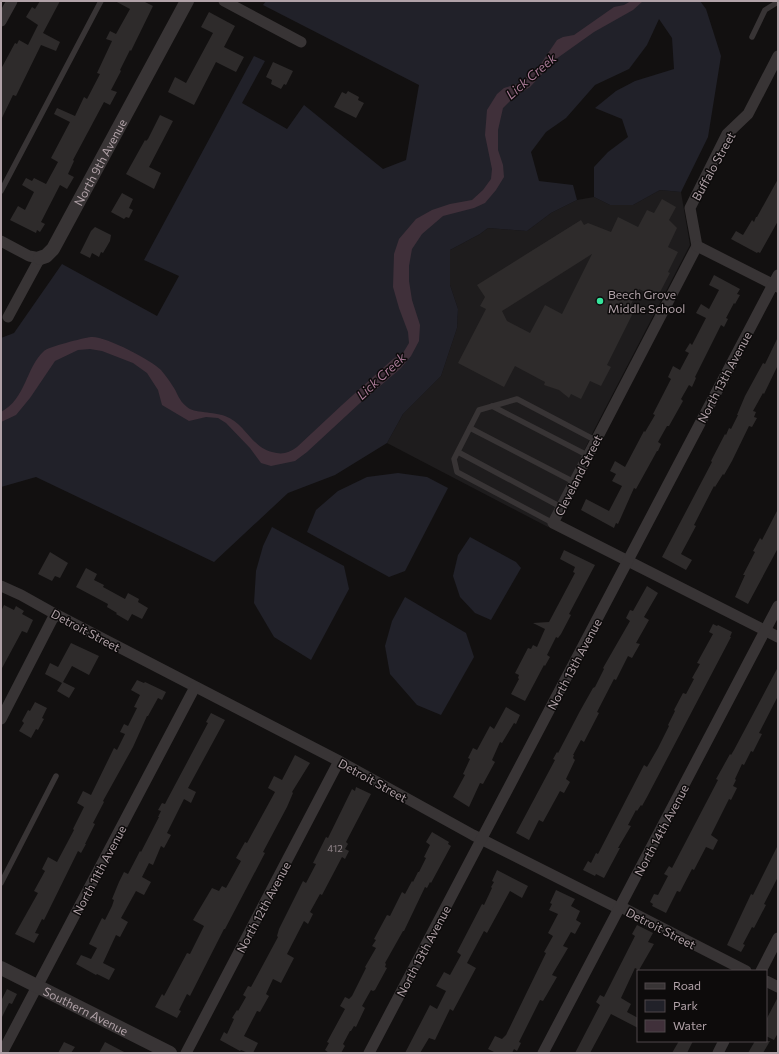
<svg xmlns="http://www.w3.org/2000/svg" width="779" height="1054" font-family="Commissioner,sans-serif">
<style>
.built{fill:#1e1c1d}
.green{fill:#212129}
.water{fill:#40303a}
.building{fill:#2e2b2b;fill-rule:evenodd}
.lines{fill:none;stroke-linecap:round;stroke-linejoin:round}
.service{stroke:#383435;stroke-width:5.5}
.minor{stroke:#383435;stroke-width:11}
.tertiary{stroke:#383435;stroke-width:14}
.poi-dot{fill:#36e49c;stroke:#0d0b0b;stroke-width:1.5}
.labels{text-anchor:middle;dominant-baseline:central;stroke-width:3;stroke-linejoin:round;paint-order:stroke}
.number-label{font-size:10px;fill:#908489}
.street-label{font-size:12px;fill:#b1a2a8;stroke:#0d0b0b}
.poi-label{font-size:12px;fill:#b1a2a8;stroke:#0d0b0b;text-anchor:start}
.water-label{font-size:13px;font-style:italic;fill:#ab7b98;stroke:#0d0b0b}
</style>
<rect width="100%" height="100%" fill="#121010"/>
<!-- built -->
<path class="built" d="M660 190 681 192 690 245 594 430 548 527 387 443 403 414 441 376 457 328 458 309 450 285V250L480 234 488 228 527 231 551 213 577 200 594 197 610 205H633Z"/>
<!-- green -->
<g class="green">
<path d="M266 1H700L706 9 721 56 708 137 681 192 660 190 633 205H610L594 197V167L608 152 628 137 622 119 595 108 616 91 635 81 674 69 672 38 659 19 647 45 629 69 595 85 566 118 546 132 531 152 539 181 573 185 577 200 551 213 527 231 488 228 480 234 450 250V285L458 309 457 328 441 376 403 414 387 443 335 475 288 493 214 562 36 477 1 487V338L14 333 62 264 157 316 179 276 144 260 254 56 265 61 242 103 287 129 304 105 383 169 406 160 419 85 263 5Z"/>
<path d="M398 473 427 477 448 488 405 571 389 577 307 532 316 510 338 491 367 477Z"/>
<path d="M272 527 344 566 349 589 311 660 274 637 254 603 256 571 263 546Z"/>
<path d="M470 537 516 562 521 568 491 620 475 613 460 597 453 576 458 555Z"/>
<path d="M405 597 466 633 474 657 441 715 417 705 390 674 385 646 392 621Z"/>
</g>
<!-- water -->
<path class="water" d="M631 1H643L633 10 594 32 556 59 530 87 515 96 503 108 498 130V150L503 165 504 177 496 190 485 203 474 208 443 216 422 234 412 249 409 266V281L412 300 420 325 419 341 411 356 400 369 360 403 307 452 295 461 271 466 261 463 250 448 226 423 218 418 206 417 189 421 162 405 158 390 147 373 133 363 102 351 90 349 78 350 55 361 30 398 16 415 1 422V412C26 399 26 367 44 351 48 347 83 338 91 337 103 335 152 360 161 370 165 375 169 380 172 385 178 393 178 400 187 407 193 413 215 412 225 416 245 423 251 447 272 452 282 455 289 453 297 447L342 405 393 359 403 353 409 343 408 332 399 308 393 287 394 254 399 239 416 219 432 210 450 204 472 200 483 190 491 179 492 169 485 135 487 110 497 94 504 88 517 84 538 68 557 40 563 37 574 35 614 7 624 5Z"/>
<!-- building -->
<g class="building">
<path d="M40 1H60L43 33 60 42 56 51 41 45 16 96 13 95 1 120V69L15 43 17 44 19 40 28 45 38 25 26 17 32 7 35 9Z"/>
<path d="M115 1H143L153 6 131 51 130 50 120 70 121 71 111 90 117 92 110 105 104 102 73 160 74 161 68 174 74 177 67 189 60 185 41 222 45 224 40 232 37 230 36 233 10 220 18 206 25 210 34 192 22 185 26 178 32 181 34 178 46 184 58 162 51 158 70 122 54 114 57 108 75 116 84 97 87 99 100 74 97 73 112 41 106 39 110 31 116 34 130 9Z"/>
<path d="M209 12 235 26 224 47 244 57 236 72 216 62 194 105 168 92 175 77 186 83 213 33 201 27Z"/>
<path d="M273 62 293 71 286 85 284 84 281 89 271 84 272 80 266 77Z"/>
<path d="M348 91 359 97 358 100 364 103 356 118 334 107 342 92 346 94Z"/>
<path d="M160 115 173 121 149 167 161 173 154 189 126 174 145 140 146 141 148 139Z"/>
<path d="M778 179V221L760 253 758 252 757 253 731 239 736 231 743 235 752 220 754 222 756 217H757Z"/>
<path d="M122 193 133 199 129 208 133 210 129 218 126 217 124 219 111 212Z"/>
<path d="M662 199 676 207 669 220 677 228 668 247 678 252 668 272 670 273 657 298 639 289 629 308 634 311 607 365 611 367 601 386 590 381 581 399 571 394 569 398 559 390 544 385 545 382 515 366 504 387 458 363 486 309 480 306 485 297 477 285 581 220 584 225 588 223 611 232 618 217 638 227 647 210 654 213ZM592 254 562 314 545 305 530 333 507 321 502 311Z"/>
<path d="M95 227 111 235 110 241 103 253 101 252 99 257 92 253 90 258 80 253 91 231Z"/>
<path d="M714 275 740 289 737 294 740 295 735 304 734 303 726 318 728 319 724 327 721 325 695 377 696 378 692 387 689 385 681 399 683 401 669 426H667L658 442 661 444 658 451H657L636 489 634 488 618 524 616 523 614 528 581 510 586 499 609 511 622 486 612 481 616 474 610 471 615 461 625 467 644 431 645 432 655 415 653 414 671 379 668 377 673 366 680 370 689 353 685 351 690 343 692 345 706 318 696 313 701 304 709 309 719 290 709 285Z"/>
<path d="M778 337V365L764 394 763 393 753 411 756 412 754 417 757 418 752 427 749 426 732 461 724 475 723 474 715 487 714 486 694 525 696 526 681 554 692 560 686 570 662 557 712 462 711 461 725 434 726 435 729 428 731 429 738 415H737L745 396 763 363 765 364Z"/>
<path d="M778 509V548L748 604 735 597 745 575H743L755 552 753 551 760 538 762 540Z"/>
<path d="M564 550 595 565 569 614 571 615 561 634 558 638 556 637 547 655 550 657 545 666 544 665 525 701 511 694 519 679 518 678 519 675 515 673 528 648 531 649 533 645 537 647 545 629 533 623 549 622 575 573 573 572 575 567 560 559Z"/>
<path d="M50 552 68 563 60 578 55 576 52 581 38 574Z"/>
<path d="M86 568 97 574 94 580 104 585 103 587 125 599 128 593 139 599 138 602 148 608 142 619 132 614 128 621 116 614 117 613 107 607 108 604 76 587Z"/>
<path d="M647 586 658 593 644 617 649 620 636 643 640 644 632 658 628 656 616 680 614 679 597 712 599 713 584 742 581 740 573 755H574L573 758 575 760 566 779 570 782 564 793 560 791 543 822 539 820 529 840 516 833 555 760 553 759 557 752 558 753 580 711 593 688 595 687 604 669 603 668 630 621 626 618 630 610 633 611Z"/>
<path d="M4 605 14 610 16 606 24 611 22 614 33 620 27 633 22 631 1 670V611Z"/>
<path d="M713 624 717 626 718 625 732 632 730 637H731L647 797 642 806 641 805 637 811 636 810 628 825 631 826 618 848H620L604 878 596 874 595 876 583 870 588 861 591 863 596 853 598 854 644 765 647 767 658 748 669 726 668 725 675 711 674 710 683 693 686 694 694 679 692 678 700 664 697 663 713 634 709 632Z"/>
<path d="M71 643 99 656 89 675 72 666 63 682 75 688 69 698 57 691 62 683 45 674 50 663 58 667Z"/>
<path d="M778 667V696L759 733 762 734 753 752 751 751 744 765 742 764 735 779 736 780 733 786 737 788 731 800 729 799 711 835 718 840 713 850 706 847 694 870 692 869 680 892 677 891 666 913 652 906 653 904 650 902 654 894 658 895 668 876 664 874 669 866 672 868 718 780 716 779 720 772 730 754 731 755 734 750Z"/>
<path d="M137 680 144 683 145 682 166 692 162 700 158 698 148 716H147L133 747 103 801 104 802 93 823 95 824 85 844H86L81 853 78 851 44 920 42 919 35 933 39 934 34 943 15 934 38 893 34 891 45 871 42 869 48 857 57 862 74 830 73 829 84 807 77 803 83 791 91 795 114 748 117 750 125 734 120 732 124 724 128 726 137 708 134 707 140 695 131 690Z"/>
<path d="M35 702 47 708 42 718 44 719 38 730 36 729 31 738 19 731 24 723 22 721 28 710 30 711Z"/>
<path d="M506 707 520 715 516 724 514 723 502 743 500 742 492 760 495 762 483 784 480 783 469 807 453 797 465 775 463 774 470 759 468 758 473 748 477 750 490 726 494 729Z"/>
<path d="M211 713 225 720 188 788 196 792 191 803 184 799 167 833 171 835 164 848 161 846 153 865 149 863 142 877 151 882 144 895 136 891 121 918 128 922 120 937 116 935 103 963 115 969 109 980 97 974 96 975 76 964 81 955 91 959 97 948 89 944 102 918 105 920 112 906 114 900 112 899 119 882 124 872 128 874 140 851 141 852 159 817H158L161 811 158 810 162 803 165 804 167 800 208 723 206 722Z"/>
<path d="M295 755 310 763 292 792 293 793 287 807 263 852 265 853 225 929H224L190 996 187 994 179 1010 181 1011 177 1018 155 1007 162 994 164 996 187 953 190 954 204 926 193 920 212 888 219 891 222 886 226 888 241 861 236 858 245 842 247 843 275 792 268 788 274 776 282 780Z"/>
<path d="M356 787 371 794 346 842 348 844 345 849 349 851 345 859 342 857 322 895 320 894 310 912 313 914 308 924 304 921 287 954 294 958 281 983 273 979 266 994 269 996 260 1012 257 1011 244 1036 258 1043 253 1053H248L241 1050 240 1051 220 1040 224 1032 227 1034 234 1019 232 1018 237 1010 238 1011 246 997 243 995 248 986 251 987 278 937 277 936 279 929 303 881 306 883 316 864 313 863 326 837 328 838 352 789 355 791Z"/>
<path d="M432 832 449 842 448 844 451 846 431 883 430 882 427 888 425 887 404 931H403L385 963 386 964 385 967 387 968 375 990 373 991 371 990 362 1006 365 1008 356 1027 354 1026 351 1031H350L343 1044 345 1046 341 1053H329L325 1050 329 1043 327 1042 345 1009 340 1006 345 997 349 999 352 996 366 968 365 967 376 948 372 946 376 940 374 939 387 915 390 916 402 892 405 894 412 881 413 882 418 872H419L426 858 424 857 430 845 426 842Z"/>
<path d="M778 845V877L764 904 766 905 754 928 752 927 743 944 745 945 741 952 727 945 751 894 753 895Z"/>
<path d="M497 870 528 886 522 898 510 891 487 933 484 931 467 963 476 968 453 1011 450 1009 435 1040 429 1038 420 1053H405L430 1005 437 1009 446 991 436 986 444 972 450 975 461 955 457 952 482 904 484 905 492 888 491 887 494 882 492 881Z"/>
<path d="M556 890 575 899 571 906 580 911 576 920 581 923 575 934 571 932 563 946 568 948 552 975 557 977 543 1001 540 1000 519 1042 521 1043 517 1051 514 1049 512 1053H496L488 1049 495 1036 502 1039 506 1035 546 953 544 952 553 936 548 933 558 914 549 910 552 904 550 903Z"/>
<path d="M637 925 653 933 648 942 654 944 639 970 635 968 621 998 631 1004 627 1012 638 1018V1028L611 1014 590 1053H575L600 1005 596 1002 600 995 604 997 635 936 632 934Z"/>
<path d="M7 989 17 994 12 1004 9 1003 1 1019V1001Z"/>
<path d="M778 997V1033L774 1040 766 1036V1020Z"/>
<path d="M679 1041H693L687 1053H672Z"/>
<path d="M755 1041H770L763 1053H748Z"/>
<path d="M64 1042 75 1047 71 1053H58Z"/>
<path d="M105 1042 126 1053H99Z"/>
</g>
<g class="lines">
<!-- service -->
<g class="service">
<path d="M752 37 765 10 778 2"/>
<path d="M1 191 101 1"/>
<path d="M492 406 587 455"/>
<path d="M470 428 574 482"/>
<path d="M458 452 561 507"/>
<path d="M553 523 457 472 454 459 479 410 517 399 595 440"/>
<path d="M1 883 56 776"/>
</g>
<!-- minor -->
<g class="minor">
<path d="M224 1 301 42"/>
<path d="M1 21 12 1"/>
<path d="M1 241 29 256 40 258 8 317"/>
<path d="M697 246 553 523 778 637"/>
<path d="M697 246 690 208 727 134 748 114 778 56"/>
<path d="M697 246 778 287"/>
<path d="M1 586 21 595 55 614 339 761 473 835 614 906 625 909 746 971"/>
<path d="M1 719 55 614"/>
<path d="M761 971 778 938"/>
<path d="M766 981 778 987"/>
<path d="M2 1053 195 687"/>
<path d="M186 1053 339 761"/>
<path d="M369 1053 778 275"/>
<path d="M543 1053 778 606"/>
<path d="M718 1053 724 1041"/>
</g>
<!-- tertiary -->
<g class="tertiary">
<path id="s1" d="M40 258 46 256 53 249 187 1"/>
<path id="s2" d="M1 968 170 1053"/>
</g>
</g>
<!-- markers -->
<circle class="poi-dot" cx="600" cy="301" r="4"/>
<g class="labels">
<!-- number labels -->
<g class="number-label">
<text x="335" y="848">412</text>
</g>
<!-- street labels -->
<g class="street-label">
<text stroke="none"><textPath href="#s1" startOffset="115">North 9th Avenue</textPath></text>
<text transform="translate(713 166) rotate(-61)">Buffalo Street</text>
<text transform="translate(724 377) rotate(-62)">North 13th Avenue</text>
<text transform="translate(578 475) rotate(-63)">Cleveland Street</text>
<text transform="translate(86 630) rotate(28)">Detroit Street</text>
<text transform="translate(574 664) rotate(-62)">North 13th Avenue</text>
<text transform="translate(373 780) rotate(29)">Detroit Street</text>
<text transform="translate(661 830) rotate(-62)">North 14th Avenue</text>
<text transform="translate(99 870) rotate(-62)">North 11th Avenue</text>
<text transform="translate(263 907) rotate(-62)">North 12th Avenue</text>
<text transform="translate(661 928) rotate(27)">Detroit Street</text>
<text transform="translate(423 951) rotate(-62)">North 13th Avenue</text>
<text stroke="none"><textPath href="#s2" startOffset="95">Southern Avenue</textPath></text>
</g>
<!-- poi labels -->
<g class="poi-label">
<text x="608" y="294">Beech Grove<tspan x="608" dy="14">Middle School</tspan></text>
</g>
<!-- water labels -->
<g class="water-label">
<text transform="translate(531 76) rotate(-41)">Lick Creek</text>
<text transform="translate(381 376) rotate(-43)">Lick Creek</text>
</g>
</g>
<!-- border -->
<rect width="779" height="1054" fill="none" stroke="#b1a2a8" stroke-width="4"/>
<!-- legend -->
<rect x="637" y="970" width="130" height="72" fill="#0d0b0b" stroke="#4f474a"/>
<rect x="645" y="983" width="20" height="6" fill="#383435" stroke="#4f474a"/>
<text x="673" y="990" font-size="12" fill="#b1a2a8">Road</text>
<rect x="645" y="1000" width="20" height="12" fill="#212129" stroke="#4f474a"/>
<text x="673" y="1010" font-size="12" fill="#b1a2a8">Park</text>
<rect x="645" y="1020" width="20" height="12" fill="#40303a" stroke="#4f474a"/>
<text x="673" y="1030" font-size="12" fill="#b1a2a8">Water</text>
</svg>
